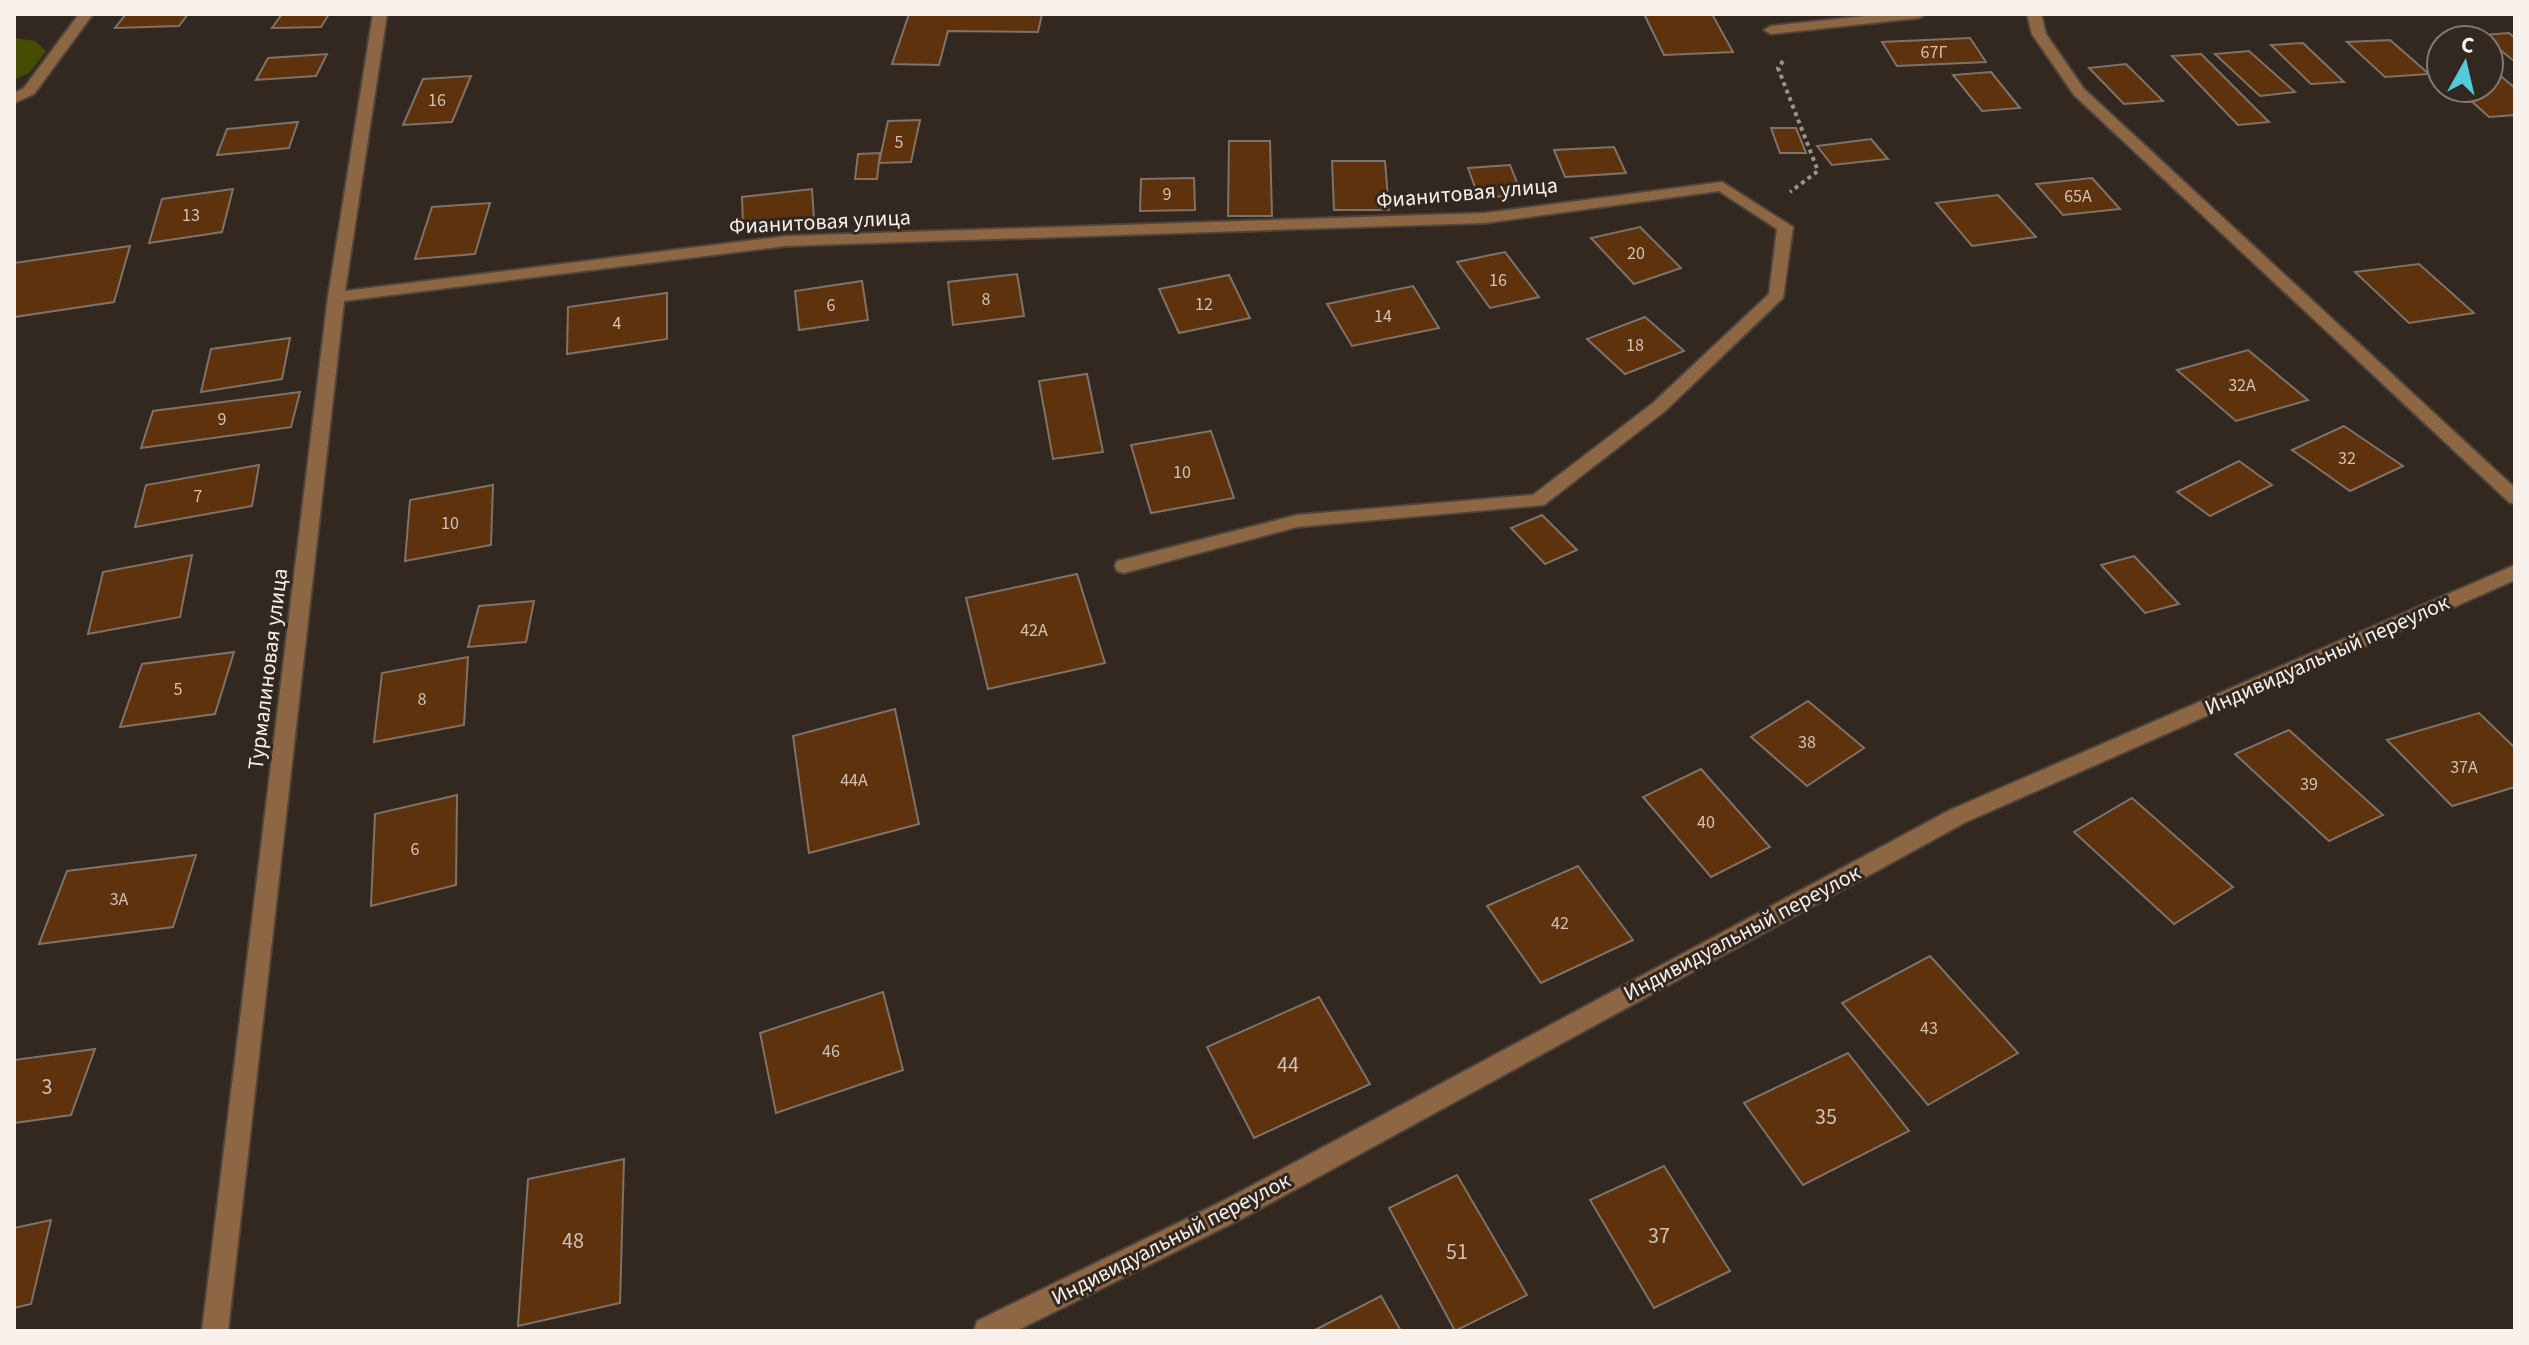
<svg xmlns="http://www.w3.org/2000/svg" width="2529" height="1345" font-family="'Source Sans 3',sans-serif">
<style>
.green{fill:#464d03}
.building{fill:#5d320d;stroke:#7f7268;stroke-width:2}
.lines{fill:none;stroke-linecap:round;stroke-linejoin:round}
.service-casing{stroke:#4f443c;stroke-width:4}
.minor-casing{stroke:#4f443c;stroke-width:4}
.path{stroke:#9c928c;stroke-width:4;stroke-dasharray:4 4;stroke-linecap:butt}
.service{fill:#8d6643;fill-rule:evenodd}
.minor{fill:#8d6643;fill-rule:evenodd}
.labels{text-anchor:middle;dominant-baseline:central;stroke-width:6;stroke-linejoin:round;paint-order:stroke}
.number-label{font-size:18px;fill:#d1c0b3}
.street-label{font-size:22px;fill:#f8f0ea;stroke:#332820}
.near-number-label{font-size:22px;fill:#d1c0b3}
</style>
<rect width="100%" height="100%" fill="#332820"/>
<!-- green -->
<path class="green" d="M14 38 35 41 46 51 30 72 14 80Z"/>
<!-- building -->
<g class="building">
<path d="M126 14H188L179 26 115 28Z"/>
<path d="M282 14H329L321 27 272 28Z"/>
<path d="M909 14H1042L1038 32 948 31 939 65 892 64Z"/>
<path d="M1644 14H1712L1733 52 1664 55Z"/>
<path d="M2509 33 2515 38V62L2482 35Z"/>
<path d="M1970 38 1986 62 1897 66 1882 42Z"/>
<path d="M2390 40 2429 74 2385 77 2347 42Z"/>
<path d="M2303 43 2344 82 2311 84 2271 45Z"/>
<path d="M2249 51 2295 92 2260 96 2215 54Z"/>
<path d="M327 54 316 76 256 80 268 58Z"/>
<path d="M2201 54 2269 122 2238 125 2172 56Z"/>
<path d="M2126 64 2163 101 2124 104 2089 68Z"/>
<path d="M1991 72 2020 108 1982 111 1953 75Z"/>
<path d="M471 76 452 122 403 125 423 79Z"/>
<path d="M2502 77 2515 88V115L2489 117 2457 88H2489V78Z"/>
<path d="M920 120 911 162 879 163 888 121Z"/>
<path d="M298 122 289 148 217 155 227 129Z"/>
<path d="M1771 128H1796L1806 153H1780Z"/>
<path d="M1871 139 1888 159 1832 165 1817 146Z"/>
<path d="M1229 141H1270L1272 216H1228Z"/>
<path d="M1614 147 1626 173 1565 177 1554 150Z"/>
<path d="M880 153 877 179H855L858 154Z"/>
<path d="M1332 161H1385L1389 210H1334Z"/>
<path d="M1510 165 1522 195 1479 198 1468 168Z"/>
<path d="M1194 178 1195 210 1140 211 1141 179Z"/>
<path d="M2092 178 2120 209 2063 215 2036 184Z"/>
<path d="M233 189 222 232 149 243 162 199Z"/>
<path d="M812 189 814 219 743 227 742 197Z"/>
<path d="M1998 195 2036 237 1972 246 1936 203Z"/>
<path d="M490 203 475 254 415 259 432 207Z"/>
<path d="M1640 227 1681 268 1634 284 1591 238Z"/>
<path d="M130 246 114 302 14 317V263Z"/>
<path d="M1505 252 1539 297 1490 308 1457 262Z"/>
<path d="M2419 264 2474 313 2409 323 2355 272Z"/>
<path d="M1017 274 1024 316 953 325 948 282Z"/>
<path d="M1229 275 1250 318 1179 333 1159 289Z"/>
<path d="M862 281 868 320 799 330 795 291Z"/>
<path d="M1413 286 1439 328 1352 346 1327 304Z"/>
<path d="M667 293V339L567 354 568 307Z"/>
<path d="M1645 317 1684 351 1625 374 1587 339Z"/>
<path d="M290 338 282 379 201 392 211 349Z"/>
<path d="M2248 350 2308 400 2236 421 2177 370Z"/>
<path d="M1087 374 1103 452 1053 459 1039 381Z"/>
<path d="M300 392 291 427 141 448 153 411Z"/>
<path d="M2344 426 2403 466 2350 491 2292 450Z"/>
<path d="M1211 431 1234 498 1151 513 1131 445Z"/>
<path d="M2239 461 2272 485 2210 516 2177 492Z"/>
<path d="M259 465 252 506 135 527 146 485Z"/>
<path d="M493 485 491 545 405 561 410 500Z"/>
<path d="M1542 515 1577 550 1545 564 1511 528Z"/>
<path d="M192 555 180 617 88 634 103 572Z"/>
<path d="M2134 556 2179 604 2145 613 2101 565Z"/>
<path d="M1077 574 1105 663 988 689 966 598Z"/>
<path d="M534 601 526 642 468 647 479 606Z"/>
<path d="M234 652 215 714 120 727 142 664Z"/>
<path d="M468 657 464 725 374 742 382 673Z"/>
<path d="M1808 701 1864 748 1807 786 1751 737Z"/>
<path d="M895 709 919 824 809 853 793 736Z"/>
<path d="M2479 713 2515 748V787L2452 806 2387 740Z"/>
<path d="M2289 730 2383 815 2329 841 2235 754Z"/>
<path d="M1701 769 1770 847 1711 877 1643 797Z"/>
<path d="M457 795 456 885 371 906 375 814Z"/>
<path d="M2132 798 2233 887 2174 924 2074 832Z"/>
<path d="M196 855 173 927 39 944 67 871Z"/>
<path d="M1578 866 1633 940 1541 983 1487 906Z"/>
<path d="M1930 956 2018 1053 1928 1105 1842 1003Z"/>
<path d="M883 992 903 1070 776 1113 760 1033Z"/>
<path d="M1319 997 1370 1084 1254 1138 1207 1047Z"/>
<path d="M95 1049 71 1115 14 1123V1060Z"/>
<path d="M1848 1053 1909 1131 1803 1185 1744 1103Z"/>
<path d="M624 1159 620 1303 518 1326 528 1179Z"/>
<path d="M1664 1166 1730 1271 1654 1308 1590 1200Z"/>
<path d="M1457 1175 1527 1295 1455 1331 1389 1208Z"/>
<path d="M51 1220 31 1304 14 1308V1228Z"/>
<path d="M1381 1296 1401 1331H1313Z"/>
</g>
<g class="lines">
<defs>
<path id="service" d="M1883 14H1926L1919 18 1771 34 1764 30 1771 26Z"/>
<g id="minor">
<path d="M79 14H93L34 94 14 103V93L24 88Z"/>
<path d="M373 14H387L345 291 786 236 1485 213 1722 182 1793 227 1783 298 1665 411 1544 505 1297 527 1124 573 1117 571 1115 566 1117 561 1297 515 1533 495 1653 403 1769 294 1777 229 1719 191 1485 223 786 246 344 301 228 1331H202L328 297Z"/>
<path d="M2027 14H2041L2046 34 2084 89 2515 488V504L2509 502 2074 95 2032 34Z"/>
<path d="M2515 565V580L1966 822 1243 1218 1016 1331H974L977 1321 1225 1200 1950 810Z"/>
</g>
</defs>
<!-- service casing -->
<use href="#service" class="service-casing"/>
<!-- minor casing -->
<use href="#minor" class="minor-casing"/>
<!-- path -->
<path class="path" d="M1783 61 1778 68 1818 171 1790 192"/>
<!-- service -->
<use href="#service" class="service"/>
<!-- minor -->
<use href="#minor" class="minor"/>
</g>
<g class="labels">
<!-- number labels -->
<g class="number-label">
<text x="1934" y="52">67Г</text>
<text x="437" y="100">16</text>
<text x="899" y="142">5</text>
<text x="1167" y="194">9</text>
<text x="2078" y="196">65А</text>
<text x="191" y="215">13</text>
<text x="1636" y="253">20</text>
<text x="1498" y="280">16</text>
<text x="986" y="299">8</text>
<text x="1204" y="304">12</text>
<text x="831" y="305">6</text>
<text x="1383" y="316">14</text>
<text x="617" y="323">4</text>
<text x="1635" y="345">18</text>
<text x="2242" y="385">32А</text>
<text x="222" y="419">9</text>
<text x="2347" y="458">32</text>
<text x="1182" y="472">10</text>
<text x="198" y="496">7</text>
<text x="450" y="523">10</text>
<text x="1034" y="630">42А</text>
<text x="178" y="689">5</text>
<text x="422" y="699">8</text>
<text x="1807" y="742">38</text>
<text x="2464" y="767">37А</text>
<text x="854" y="780">44А</text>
<text x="2309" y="784">39</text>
<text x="1706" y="822">40</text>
<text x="415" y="849">6</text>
<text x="119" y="899">3А</text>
<text x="1560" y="923">42</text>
<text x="1929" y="1028">43</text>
<text x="831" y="1051">46</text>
</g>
<!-- street labels -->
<g class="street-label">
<text transform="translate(1467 193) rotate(-5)">Фианитовая улица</text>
<text transform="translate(820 222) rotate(-3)">Фианитовая улица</text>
<text transform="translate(2327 655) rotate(-24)">Индивидуальный переулок</text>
<text transform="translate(268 669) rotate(-83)">Турмалиновая улица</text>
<text transform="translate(1742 933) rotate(-28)">Индивидуальный переулок</text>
<text transform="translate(1171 1239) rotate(-27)">Индивидуальный переулок</text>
</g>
<!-- near-number labels -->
<g class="near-number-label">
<text x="1288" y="1065">44</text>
<text x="47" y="1087">3</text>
<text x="1826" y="1117">35</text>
<text x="1659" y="1236">37</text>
<text x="573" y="1241">48</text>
<text x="1457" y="1252">51</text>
</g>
</g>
<!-- border -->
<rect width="2529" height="1345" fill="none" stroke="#f8f0ea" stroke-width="32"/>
<!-- north arrow -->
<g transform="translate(2465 64) rotate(8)"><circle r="38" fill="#332820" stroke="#827871" stroke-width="2"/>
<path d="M0-6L14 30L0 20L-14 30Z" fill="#52cbda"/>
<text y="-12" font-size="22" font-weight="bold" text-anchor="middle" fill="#f8f0ea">С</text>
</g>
</svg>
